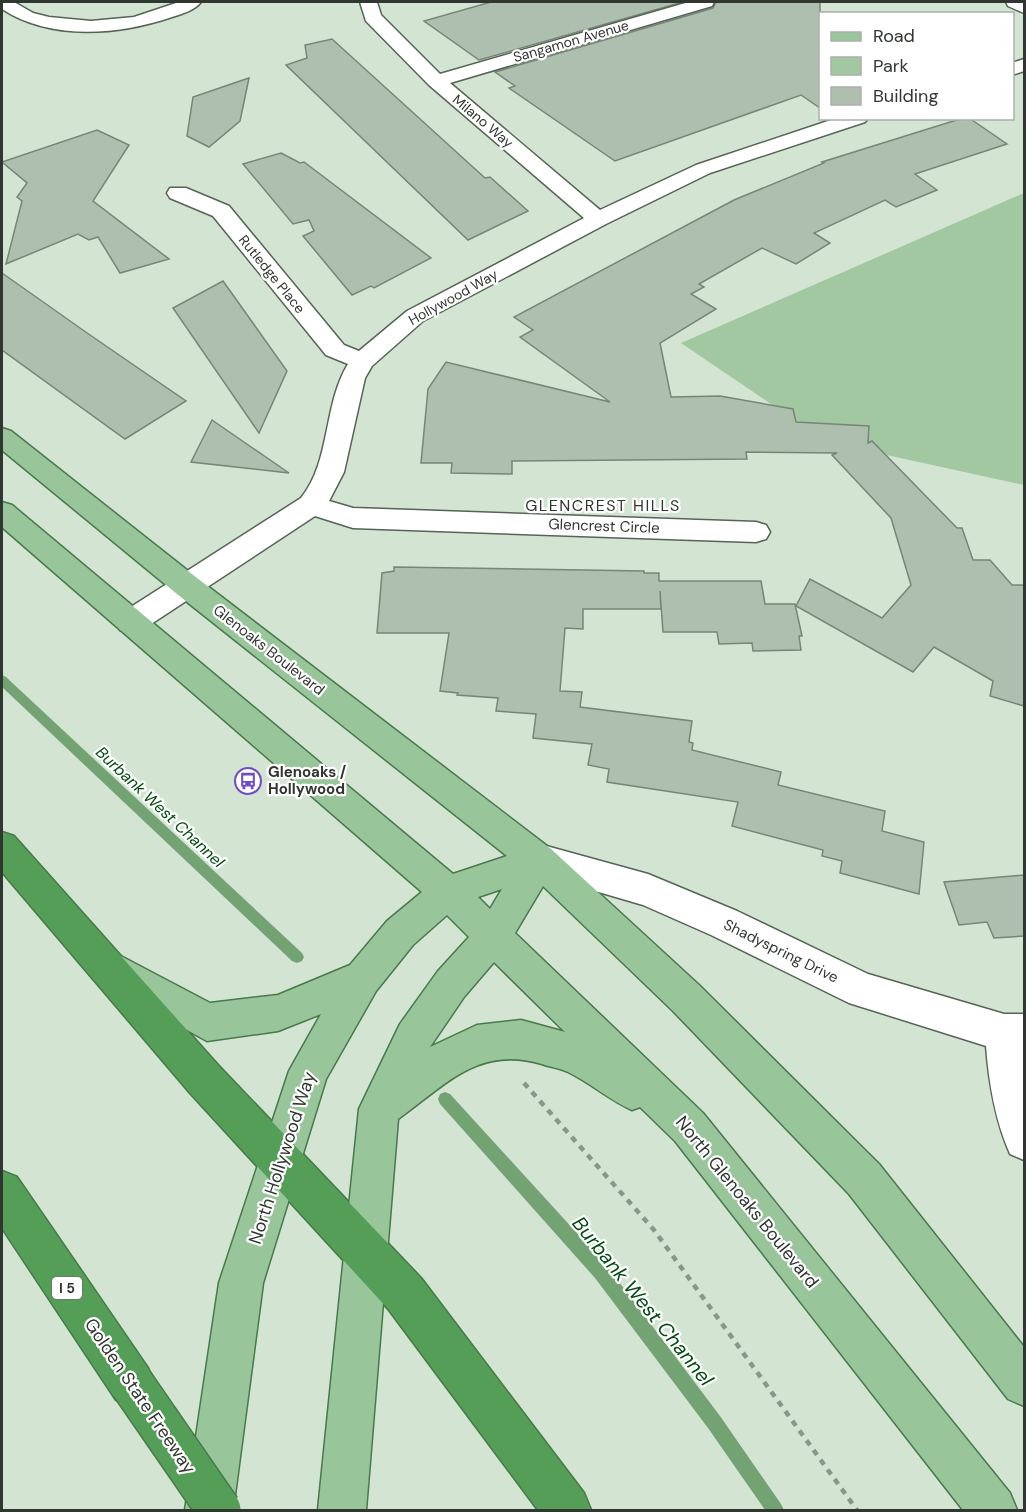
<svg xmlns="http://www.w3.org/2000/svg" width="1026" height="1512" font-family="'DM Sans',sans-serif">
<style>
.green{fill:#a1c8a1}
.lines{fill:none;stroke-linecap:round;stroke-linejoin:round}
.stream{fill:#73a373;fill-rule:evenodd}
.building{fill:#afbfaf;stroke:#778676;stroke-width:1.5}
.minor-casing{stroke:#556455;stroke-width:3}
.major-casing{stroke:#477a49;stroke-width:3}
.highway-casing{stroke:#477a49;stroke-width:3}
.path{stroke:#8a968a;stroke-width:4.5;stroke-dasharray:6 6;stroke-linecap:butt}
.minor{fill:#fff;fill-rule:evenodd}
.major{fill:#98c59a;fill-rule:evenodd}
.highway{fill:#549e57;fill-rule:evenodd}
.highway-bridge-casing{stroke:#477a49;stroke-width:46;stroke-linecap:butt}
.highway-bridge{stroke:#549e57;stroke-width:43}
.labels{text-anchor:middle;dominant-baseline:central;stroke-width:4.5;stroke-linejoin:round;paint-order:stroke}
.far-street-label{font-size:14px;fill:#303630;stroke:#fff}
.shield{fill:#fff;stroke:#6e726e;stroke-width:1.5}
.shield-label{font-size:14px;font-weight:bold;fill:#303630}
.street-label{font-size:15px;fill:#303630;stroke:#fff}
.poi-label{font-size:15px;font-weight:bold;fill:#303630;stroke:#fff;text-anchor:start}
.neighbourhood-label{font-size:16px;letter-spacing:1.5px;fill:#303630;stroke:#fff}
.water-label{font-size:16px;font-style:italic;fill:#004d0f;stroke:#fff}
.near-street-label{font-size:18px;fill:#303630;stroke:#fff}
.near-water-label{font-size:20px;font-style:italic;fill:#004d0f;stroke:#fff}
</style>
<rect width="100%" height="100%" fill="#d3e4d3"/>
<!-- green -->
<path class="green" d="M1024 193V485L827 442 681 343Z"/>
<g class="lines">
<!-- stream -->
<g class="stream">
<path d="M2 675 6 677 302 953 304 957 302 961 297 963 292 961 2 687Z"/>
<path d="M445 1092 450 1094 607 1266 720 1416 781 1504 784 1510H765L708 1428 595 1278 440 1104 438 1099 440 1094Z"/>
</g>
</g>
<!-- building -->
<g class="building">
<path d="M491 2H683L479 60 424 21Z"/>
<path d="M716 2H820V108L801 95 615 161 509 88 515 86 495 72 713 8Z"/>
<path d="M332 39 485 178 490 177 528 211 468 240 286 65 307 58 305 45Z"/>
<path d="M249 78 240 121 209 147 187 136 193 97Z"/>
<path d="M963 118H969L1007 144 915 174 937 190 896 207 885 200 814 233 830 243 796 264 762 248 699 284 704 287 691 294 716 309 660 343 671 397 720 396 793 409 796 422 869 426 868 443 872 441 957 528H962L973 560H990L1012 585H1024V706L990 696 993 681 934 647 913 672 796 606 810 579 882 618 911 585 891 518 832 455 837 453 746 452 747 459 512 461V474L451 473 452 463H421L428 389 446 362 610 402 520 337 533 330 514 317 734 200 824 163 822 162Z"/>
<path d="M97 130 129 145 93 201 169 259 120 273 98 237 89 240 78 234 6 264 22 201 17 197 27 183 2 162Z"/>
<path d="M281 153 300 163 304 162 431 258 374 288 371 286 352 295 303 236 314 231 309 220 293 224 243 164Z"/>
<path d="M2 273 90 335 186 401 125 439 2 350Z"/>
<path d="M223 281 287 371 259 433 173 308Z"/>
<path d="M212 420 289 473 191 462Z"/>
<path d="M394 567 644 571V573H659V581H761L765 604H795L802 636H799L801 650 753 651 752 643 719 644 717 632H663L660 591 661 609H583V629L565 628 560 691 582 692 580 707 692 721 689 742 693 743 692 750 781 772 778 785 885 811 882 831 924 842 919 894 840 873 842 861 822 856 823 850 732 826 738 802 607 782 609 769 588 765 592 744 533 738 536 714 496 711 498 698 457 695 458 693 440 691 449 633H377L382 573 394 571Z"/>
<path d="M1024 875V936L994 938 987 922 959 925 944 882Z"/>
</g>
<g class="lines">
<defs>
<g id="minor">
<path d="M2 2H14L33 13 49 17 91 21 134 17 179 2H201C195 10 182 14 172 17 119 35 51 41 2 9Z"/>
<path d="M360 2H377L381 15 440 74 689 2H714L712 6 450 83 600 210 696 165 837 118H868L865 122 710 173 606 224 423 321 372 366 365 378 344 472 329 501 353 508 756 522 766 525 770 532 766 539 756 542 353 528 315 516 142 630 131 633 120 630 116 622 120 614 301 498C331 461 323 405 348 364L326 355 213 216 170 198 167 193 170 188H186L229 206 344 345 359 351 407 311 584 218 429 85 366 21Z"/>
<path d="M1006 2H1024V13L1008 6Z"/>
<path d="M1024 59V71L1012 75V63Z"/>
<path d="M539 844 648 874 737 911 868 974 1004 1014H1024V1160L1010 1154C995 1120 989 1084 986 1046L849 1003 711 935 643 905 527 871 521 860 527 849Z"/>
</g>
<path id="major" d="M2 428 11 431 197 578 551 849 699 985 879 1164 1024 1347V1406L1008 1399 849 1194 673 1011 543 886 515 933 703 1113 1010 1493 1017 1510H963L675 1141 640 1107 632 1110C609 1100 591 1083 568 1072 560 1068 550 1067 542 1064 478 1045 446 1085 398 1119L366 1510H318L359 1109 400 1024 438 971 469 937 447 915 413 945 376 991 326 1079 263 1283 233 1510H185L219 1283 289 1071 321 1014 278 1031 207 1041 102 983 96 971 102 959 115 953 210 1003 278 995 350 965 387 921 422 892 2 527V502L12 505 453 874 507 856 177 594 2 450ZM502 889 490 909 478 897ZM494 962 565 1032 521 1020 477 1025 430 1047 464 997Z"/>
<g id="highway">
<path d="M2 832 14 836 218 1065 421 1278 584 1493 591 1510H538L389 1310 190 1093 2 872Z"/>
<path d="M2 1171 17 1177 148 1368 155 1384 148 1400 132 1407 116 1400 2 1228Z"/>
</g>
</defs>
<!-- minor casing -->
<use href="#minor" class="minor-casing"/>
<!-- major casing -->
<use href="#major" class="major-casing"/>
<!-- highway casing -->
<use href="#highway" class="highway-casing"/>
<!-- path -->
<path class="path" d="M524 1083 654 1230 857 1510"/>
<!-- minor -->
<use href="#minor" class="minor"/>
<!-- major -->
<use href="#major" class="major"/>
<!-- highway -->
<use href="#highway" class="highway"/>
<defs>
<path id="highway-bridge" d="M132 1384 219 1510"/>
</defs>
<!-- highway-bridge casing -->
<use href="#highway-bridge" class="highway-bridge-casing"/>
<!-- highway-bridge -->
<use href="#highway-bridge" class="highway-bridge"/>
</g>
<!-- icons -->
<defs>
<symbol id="bus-ring" viewBox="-11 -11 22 22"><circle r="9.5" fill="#fff" stroke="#724ac2" stroke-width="1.5"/><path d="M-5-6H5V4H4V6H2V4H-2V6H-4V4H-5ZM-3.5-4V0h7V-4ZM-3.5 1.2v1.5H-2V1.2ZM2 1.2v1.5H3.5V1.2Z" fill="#724ac2"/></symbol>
</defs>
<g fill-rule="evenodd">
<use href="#bus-ring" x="233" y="766" width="30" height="30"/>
</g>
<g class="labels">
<!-- far-street labels -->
<g class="far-street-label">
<text transform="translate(571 41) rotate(-16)">Sangamon Avenue</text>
<text transform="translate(483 121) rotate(40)">Milano Way</text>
<text transform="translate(272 274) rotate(51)">Rutledge Place</text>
<text transform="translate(453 297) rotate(-29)">Hollywood Way</text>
</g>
<!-- shield labels -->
<rect class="shield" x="52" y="1277" width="30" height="22" rx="4.5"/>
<g class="shield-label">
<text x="67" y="1288">I 5</text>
</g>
<!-- street labels -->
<g class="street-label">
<text transform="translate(604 526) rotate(2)">Glencrest Circle</text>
<text transform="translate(269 650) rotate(38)">Glenoaks Boulevard</text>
<text transform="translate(781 951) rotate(26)">Shadyspring Drive</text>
</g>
<!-- poi labels -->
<g class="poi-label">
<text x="268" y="772">Glenoaks /<tspan x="268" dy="17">Hollywood</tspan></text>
</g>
<!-- neighbourhood labels -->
<g class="neighbourhood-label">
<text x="603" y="505">GLENCREST HILLS</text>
</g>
<!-- water labels -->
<g class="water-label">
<text transform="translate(160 807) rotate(43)">Burbank West Channel</text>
</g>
<!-- near-street labels -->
<g class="near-street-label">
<text transform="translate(282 1158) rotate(-72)">North Hollywood Way</text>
<text transform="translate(747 1202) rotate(51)">North Glenoaks Boulevard</text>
<text transform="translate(140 1396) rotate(56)">Golden State Freeway</text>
</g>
<!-- near-water labels -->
<g class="near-water-label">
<text transform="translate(643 1301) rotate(51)">Burbank West Channel</text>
</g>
</g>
<!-- border -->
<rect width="1026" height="1512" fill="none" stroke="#303630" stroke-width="6"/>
<!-- legend -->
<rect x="819" y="12" width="195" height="108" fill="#ffffff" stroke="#acafac" stroke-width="1.5"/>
<rect x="831" y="32" width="30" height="9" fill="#98c59a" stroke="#acafac" stroke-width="1.5"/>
<text x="873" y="42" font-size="18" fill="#303630">Road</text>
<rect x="831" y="57" width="30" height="18" fill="#a1c8a1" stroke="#acafac" stroke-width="1.5"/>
<text x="873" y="72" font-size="18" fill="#303630">Park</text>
<rect x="831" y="87" width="30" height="18" fill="#afbfaf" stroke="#acafac" stroke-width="1.5"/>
<text x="873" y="102" font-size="18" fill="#303630">Building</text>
</svg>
